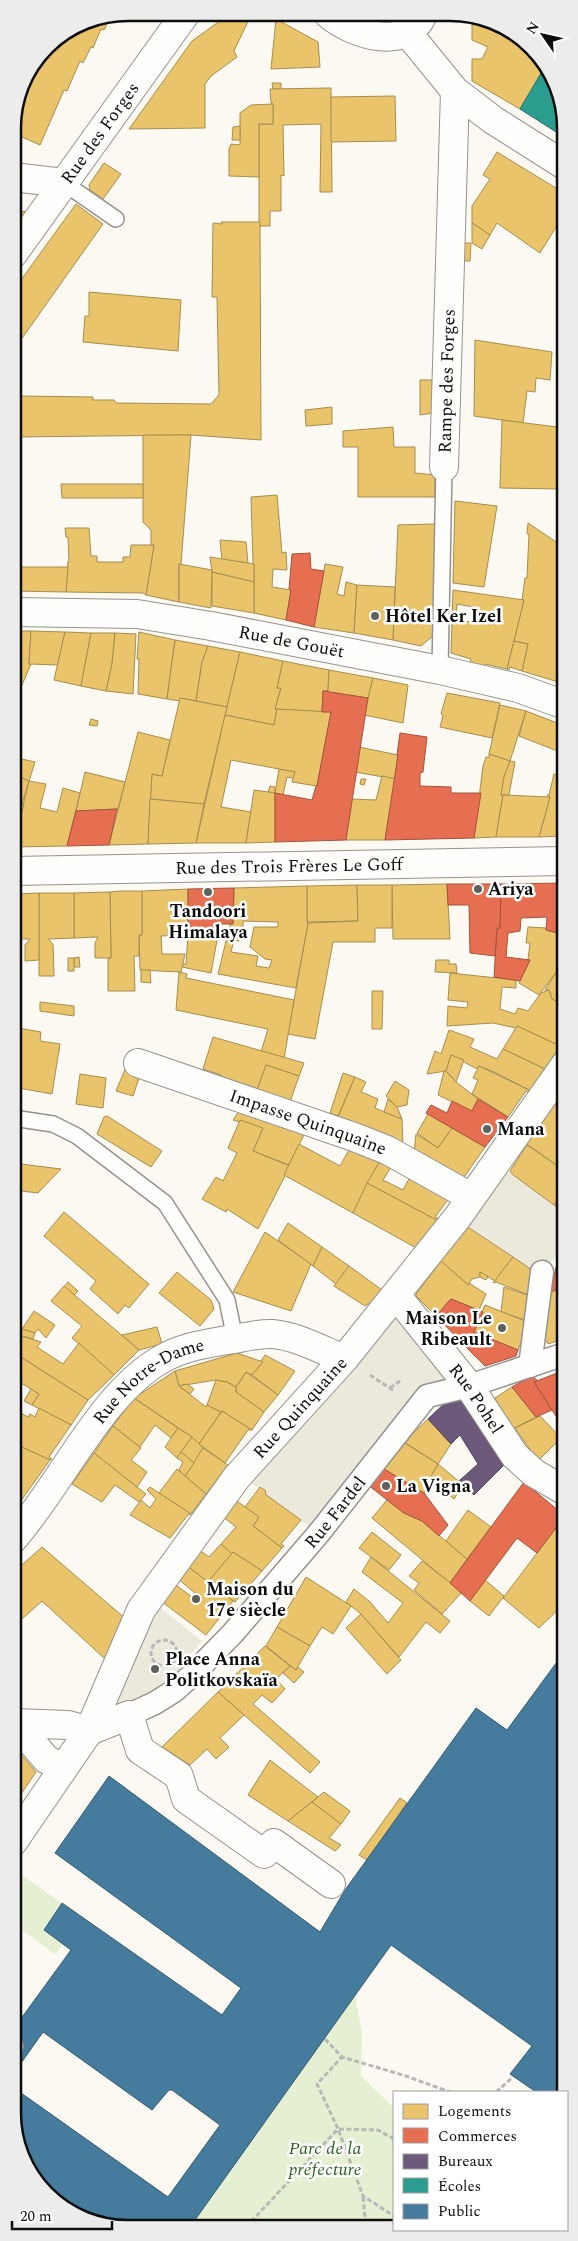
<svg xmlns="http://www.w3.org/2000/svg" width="578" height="2241" font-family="Spectral,serif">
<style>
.green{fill:#e4f0d1}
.plaza{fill:#ebe8dc}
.homes{fill:#e9c46a;stroke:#a78d4e;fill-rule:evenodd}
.shops{fill:#e76f51;stroke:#a6523d}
.offices{fill:#6d597a;stroke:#504259}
.schools{fill:#2a9d8f;stroke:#217268}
.public{fill:#457b9d;stroke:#345a72}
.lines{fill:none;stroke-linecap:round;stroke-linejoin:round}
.service-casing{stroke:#949390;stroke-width:18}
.pedestrian-casing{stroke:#949390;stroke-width:25}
.minor-casing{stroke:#949390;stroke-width:30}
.tertiary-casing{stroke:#949390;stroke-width:30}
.path{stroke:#b8b8b6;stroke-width:3;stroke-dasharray:5 2.5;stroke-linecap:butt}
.service{stroke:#fefefd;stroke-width:15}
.pedestrian{stroke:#fefefd;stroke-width:22}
.minor{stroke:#fefefd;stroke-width:28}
.tertiary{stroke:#fefefd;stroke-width:28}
.poi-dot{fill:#60605d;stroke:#fff;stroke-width:2}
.labels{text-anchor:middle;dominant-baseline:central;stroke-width:5;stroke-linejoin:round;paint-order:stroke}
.street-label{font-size:18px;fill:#0d0d0d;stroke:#fff}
.poi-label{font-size:18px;font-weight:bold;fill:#0d0d0d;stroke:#fff;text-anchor:start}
.park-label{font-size:18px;font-style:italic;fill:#2c651d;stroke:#fff}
.rim{fill:none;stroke:#0d0d0d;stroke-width:2.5}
</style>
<rect width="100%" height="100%" fill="#fbf9f1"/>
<!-- green -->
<g class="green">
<path d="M22 1875 84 1919 55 1954 13 1924V1891Z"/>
<path d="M355 1995 362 2033 361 2076 394 2108V2227H191Z"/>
</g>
<!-- plaza -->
<g class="plaza">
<path d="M490 1170 512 1174 565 1213V1253H559L542 1272H535L457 1218Z"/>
<path d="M396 1295 469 1386 427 1396 319 1533 272 1500 265 1494 266 1491 237 1477Z"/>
<path d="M158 1606 202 1641 160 1693 112 1712Z"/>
</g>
<!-- homes -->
<g class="homes">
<path d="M231 13H252L234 51 237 57 211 76 205 84V128L129 129 192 41Z"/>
<path d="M111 16 104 30 101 29 93 48 91 47 83 63 80 61 67 91 64 90 40 145 13 133V121L21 84 47 46 84 21Z"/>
<path d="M276 19 318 42 320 67 271 69Z"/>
<path d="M472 21 534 50 543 70 520 109 472 81V59H482L488 47 472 40Z"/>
<path d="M500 29 518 39 517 42 498 33Z"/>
<path d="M272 83H281V89H273Z"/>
<path d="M329 88H331L332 192H320L321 124 283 125 284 176 281 175V211H270V226H259V124H273V104L271 103 270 89Z"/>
<path d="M395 96 396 141 331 142V97Z"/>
<path d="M273 104V124H259V177L229 176V149L231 144 240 145V113L251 105Z"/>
<path d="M240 126V140H232L233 127Z"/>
<path d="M497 152 564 193 565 221 561 219 540 253 497 223 490 235 472 223V206L490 179 483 175Z"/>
<path d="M104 163 121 174 103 199 90 190 89 185Z"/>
<path d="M76 204 103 224 13 351V291Z"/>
<path d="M13 210 27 212 13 232Z"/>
<path d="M221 222H260L261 440 191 435 13 437V410H20V396L93 397V400H114L116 403 211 404 219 395 217 297H212L213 223 222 224Z"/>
<path d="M472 223 490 235 482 249 472 243Z"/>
<path d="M461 243H471L470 261H460Z"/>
<path d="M89 292 181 300 178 351 83 342 85 316H89Z"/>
<path d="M475 340 552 352 550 380 536 378 535 392 527 391 523 423 474 416Z"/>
<path d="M420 380H433V413L420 415Z"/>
<path d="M332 407V424L306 426 305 410Z"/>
<path d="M502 420 565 428 564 489 500 488Z"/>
<path d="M393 427 394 447H415V473L435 475V497H358V447H343V431Z"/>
<path d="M143 435H191L181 564H179V602L146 595 154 545H151V530L143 522Z"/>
<path d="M61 484H143V498H62Z"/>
<path d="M277 495 282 553 286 552 287 570 273 569 272 587 291 590 286 620 254 613V564L253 563 251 497Z"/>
<path d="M455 501 497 506 484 587 453 583Z"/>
<path d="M528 523 565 548V684L522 671 528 644 514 641 524 600H522L525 578H527L529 534H527Z"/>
<path d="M435 524 433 636 421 646 393 640 398 525Z"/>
<path d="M65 528H89L91 556H97V562H123V557H130L131 545H154L146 595 143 593 66 592 68 561 69 562 68 537H66Z"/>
<path d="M220 540 246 542 248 563 222 560Z"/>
<path d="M210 557 254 564V582L212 572Z"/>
<path d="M179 564 212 570 211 608 179 602Z"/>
<path d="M325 564 343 567 337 594 344 596 346 582 357 585 354 633 314 627Z"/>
<path d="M13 567H68L66 592 13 591Z"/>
<path d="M212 572 254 582V613L212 606Z"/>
<path d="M357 585 395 587 393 640 354 633Z"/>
<path d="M453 590 524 600 507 669 485 664 483 667 470 663 471 659 451 653ZM457 604 478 608 477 617 472 618 471 622 456 620Z"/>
<path d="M13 631H31L29 664H31L13 706Z"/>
<path d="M31 631 65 632 58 665 29 664Z"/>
<path d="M65 632 91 633 81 686 54 680Z"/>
<path d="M139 632 175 640 167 699 138 694 139 659H137Z"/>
<path d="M91 633H115L112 664 106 691 81 686Z"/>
<path d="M115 633 136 634 133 694 106 691 112 664Z"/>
<path d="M175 640 208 646 202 662 196 701 180 698V701L167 699Z"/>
<path d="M514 641 528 644 522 671 510 667 509 670 507 669Z"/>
<path d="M208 646 240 652 227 707 196 701 202 662Z"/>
<path d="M240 652 283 661 277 688H281L275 709H277L274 725 225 715Z"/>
<path d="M283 661 329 670 328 691H323L322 712 275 709 281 688H277Z"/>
<path d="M329 670 373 678 368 698 323 691H328Z"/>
<path d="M373 678 408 685 403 723 364 715Z"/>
<path d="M447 693 500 703 492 738 440 727 443 716 441 714Z"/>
<path d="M180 698 227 707 204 804 150 799 152 774 162 776Z"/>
<path d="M500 705 526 711 510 761 489 754Z"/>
<path d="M277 709 331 712 317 786 292 782 295 772 231 760 221 807 251 812 246 843H196L225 715 274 725Z"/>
<path d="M526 711 565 726V754L519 736Z"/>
<path d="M91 719 98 721 97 726 89 725Z"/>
<path d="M138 732 170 740 162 776 152 774 148 844 109 845Z"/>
<path d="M359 747 398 755 395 779 355 772Z"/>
<path d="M489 754 510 761 504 777 501 795H503L496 837 474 838 483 766 486 757H489Z"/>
<path d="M22 759 35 762 29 781 17 776Z"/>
<path d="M510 761 515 762 509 795H501L504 777Z"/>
<path d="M279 769 295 772 293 778 287 777 283 795 275 793Z"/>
<path d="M85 772 125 782 118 809 76 811Z"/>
<path d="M554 774 565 776V836L539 837 550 797 547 795H549Z"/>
<path d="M382 776 395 779 385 840H346L351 799 376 800Z"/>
<path d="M22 778 29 781 22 804 15 802Z"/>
<path d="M361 779H366L364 785 360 784Z"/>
<path d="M29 781 46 784 40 808 57 812 63 788 80 793 67 846 13 847Z"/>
<path d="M270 786 275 787V793L268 792Z"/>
<path d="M254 790 275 793V842L246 843Z"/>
<path d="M503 795 550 797 539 837H496Z"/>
<path d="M150 799 204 804 196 843 148 844Z"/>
<path d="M13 801 24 805 13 841Z"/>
<path d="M447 884 450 939H393L392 885Z"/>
<path d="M357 885 358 921 307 922V886Z"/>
<path d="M357 885H392V928H375V942H333L315 1039 288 1034 308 923 358 921Z"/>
<path d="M307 886V922L308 923 296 988 218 974 227 937 233 938 235 935 228 934 230 924H233L234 888ZM243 921 278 922V927H254L250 947 265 959 272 960 269 968 256 966 258 956 231 952 234 940 239 941 240 936 243 935Z"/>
<path d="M188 889V935L161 936 162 954H185L181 972 140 970 139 935H142V891Z"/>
<path d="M121 891H142V935H139V956H134L135 991H108V958H111L110 892Z"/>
<path d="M110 892 111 958H95V943L98 937 74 938V893Z"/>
<path d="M39 893H74V938L48 939 53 944 54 976H39Z"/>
<path d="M39 893V960L25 961V945L30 939H13V894Z"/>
<path d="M528 927 546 928V930L565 935V975L557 971 539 995 519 983 530 960 528 959 530 943H526Z"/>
<path d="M228 934 235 935 233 938 227 937Z"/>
<path d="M188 935H218L211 973 182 967 183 964H186Z"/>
<path d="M79 957 80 967H74V958Z"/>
<rect x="68" y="958" width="6" height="13"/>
<path d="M436 960H449V964H456L457 973 435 972Z"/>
<path d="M141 970H150L151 983 141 982Z"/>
<path d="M557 971 565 975V1006L552 999 549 990H545Z"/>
<path d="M179 972 187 974 186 978 294 1000 284 1059 261 1052 268 1029 176 1010Z"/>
<path d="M450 973 516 980V988L502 987 500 1009 515 1014 518 1008 528 1011 541 993 549 990 552 999 565 1006V1038L560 1046 517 1026 516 1028 493 1023 447 1026 448 1006 467 1008 468 1002 448 1000Z"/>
<path d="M372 991H383L382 1029H372Z"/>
<path d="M40 1002 74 1006V1016L40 1011Z"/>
<path d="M517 1026 560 1046 545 1069 503 1049Z"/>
<path d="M13 1027 41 1032 40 1041 60 1044 52 1094 13 1087Z"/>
<path d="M449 1030 474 1039 470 1047 497 1059 503 1049 545 1069 531 1091 494 1072 479 1066 477 1069 451 1055 446 1071 427 1074 435 1051 441 1054Z"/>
<path d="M213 1037 304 1063 299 1076 266 1065 256 1093 220 1079 221 1075 203 1069Z"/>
<path d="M451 1055 464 1060 456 1082 446 1071Z"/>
<path d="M266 1065 299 1076 289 1105 256 1093Z"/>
<path d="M479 1066 531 1091 529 1094 526 1091 508 1117 472 1094 478 1080 473 1078Z"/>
<path d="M126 1067 141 1072 133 1096 116 1091Z"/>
<path d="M444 1071H446L456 1082 478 1099 472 1111 438 1095Z"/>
<path d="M343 1073 355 1077 338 1116 330 1113Z"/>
<path d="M80 1074 106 1078 103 1108 76 1104Z"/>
<path d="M355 1077 366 1082 361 1092 378 1099 375 1108 402 1119 403 1147 336 1122Z"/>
<path d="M395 1081 409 1090 407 1105 397 1107 386 1096Z"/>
<path d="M565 1088V1171L525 1143Z"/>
<path d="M388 1099 397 1107 402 1119 384 1112Z"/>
<path d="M243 1105 305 1133 289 1165 253 1151 263 1128 233 1120Z"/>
<path d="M428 1114 452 1128 438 1148 417 1133Z"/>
<path d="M107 1116 162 1151 151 1167 97 1134 104 1117Z"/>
<path d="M240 1120 263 1128 253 1151 290 1166 258 1229 227 1209 226 1212 202 1199 216 1177 223 1181 237 1153 228 1148Z"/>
<path d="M452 1128 485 1147 460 1183 414 1153 416 1134 438 1148Z"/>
<path d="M353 1143 381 1159 353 1213 284 1175 299 1144 340 1166Z"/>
<path d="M527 1145 565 1171V1188L554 1205 512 1174 510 1171Z"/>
<path d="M381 1159 392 1165 383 1180 403 1190 411 1175 450 1197 435 1217 442 1220 440 1222 367 1183Z"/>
<path d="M13 1163 61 1169 38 1193 13 1190Z"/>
<path d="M367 1183 440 1222 420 1250 353 1213Z"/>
<path d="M565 1188V1213L554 1205Z"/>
<path d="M64 1212 149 1284 129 1308 125 1305 118 1314 90 1289 96 1281 44 1236Z"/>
<path d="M288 1223 322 1247 313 1266 278 1240Z"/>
<path d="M468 1227 513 1257 495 1281 480 1272V1277L472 1279 468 1285 441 1261Z"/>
<path d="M265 1232 311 1264 291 1311 233 1292Z"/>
<path d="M322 1247 349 1266 336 1284 313 1266Z"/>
<path d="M513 1257 535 1272 531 1296 496 1282 493 1283Z"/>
<path d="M441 1261 468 1285 469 1283 486 1294 479 1310 451 1299 436 1316 416 1296V1294Z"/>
<path d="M349 1266 382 1290 373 1301 365 1306 334 1286Z"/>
<path d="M177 1272 211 1300 214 1309 200 1326 159 1293Z"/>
<path d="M480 1272 488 1276 486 1280 480 1277Z"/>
<path d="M68 1282 78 1291 74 1295 64 1287Z"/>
<path d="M64 1286 139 1350 114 1375 72 1338 82 1326 51 1301Z"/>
<path d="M504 1287 530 1296 525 1320 501 1312Z"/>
<path d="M558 1289 565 1309V1338L548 1344 542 1334 551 1292Z"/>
<path d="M485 1305 530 1323 518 1350 474 1332Z"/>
<path d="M34 1311 55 1325 46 1338 38 1329 35 1333 22 1329Z"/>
<path d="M157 1327 162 1344 139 1350 122 1335Z"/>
<path d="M22 1329 35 1333 33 1339 18 1335Z"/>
<path d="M18 1335 41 1342 37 1347 63 1364 79 1343 114 1375 88 1400 13 1352V1341Z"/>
<path d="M13 1352 88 1400 71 1425 32 1405 39 1394 13 1378Z"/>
<path d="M237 1353 263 1362 252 1375 246 1372 236 1387 227 1382 216 1380 179 1386 175 1371Z"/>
<path d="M265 1355 295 1371 278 1395 252 1375 263 1362 261 1361Z"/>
<path d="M175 1371 179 1386 206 1407 207 1405 221 1412 199 1444 192 1437 134 1398Z"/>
<path d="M246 1372 278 1395 264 1412 236 1392 237 1390 235 1389Z"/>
<path d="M216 1380 227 1382 236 1387V1392L264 1412 252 1430 222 1411 221 1412 207 1405Z"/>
<path d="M187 1384 194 1389 190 1394 179 1386Z"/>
<path d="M512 1387 536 1417 511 1430 495 1398Z"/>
<path d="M31 1389 39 1394 32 1405 24 1401Z"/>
<path d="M134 1398 178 1428 171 1438 155 1425 140 1447 113 1426Z"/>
<path d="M39 1408 71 1425 49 1457 52 1459 50 1460 13 1443V1409L28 1417 30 1414 35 1417Z"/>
<path d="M222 1411 252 1430H248L225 1463 199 1444Z"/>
<path d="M540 1416 561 1438 538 1461 515 1428Z"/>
<path d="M428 1419 451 1444 438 1464 404 1442Z"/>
<path d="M113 1426 141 1448 131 1460 147 1472 137 1487 94 1453Z"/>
<path d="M178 1428 192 1437 177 1458 165 1447Z"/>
<path d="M192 1437 203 1448 194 1463 181 1452Z"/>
<path d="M403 1442 438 1464 429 1480 431 1482 424 1493 384 1469Z"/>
<path d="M13 1443 50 1460 13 1512Z"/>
<path d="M203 1448 228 1465 206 1494 185 1476Z"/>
<path d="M181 1452 194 1463 185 1476 179 1470 183 1462 177 1458Z"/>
<path d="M94 1453 146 1494 139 1502 115 1485 102 1502 72 1484Z"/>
<path d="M438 1464 463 1485 454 1499 429 1480Z"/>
<path d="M177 1469 206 1494 191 1514 159 1493Z"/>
<path d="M150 1487 191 1514 188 1515 170 1538 130 1515 141 1500 150 1508 156 1499 147 1490Z"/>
<path d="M260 1487 266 1491 265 1494 301 1520 281 1544 284 1546 282 1548 253 1526 259 1517 245 1507Z"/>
<path d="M234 1499 259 1517 253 1526 282 1548 262 1571 233 1552 232 1554 221 1544 236 1527 222 1516Z"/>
<path d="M387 1500 404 1513 422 1521 467 1559 450 1583 372 1518Z"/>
<path d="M468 1510 491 1527 467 1559 446 1541Z"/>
<path d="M565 1516V1603L539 1628 503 1598Z"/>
<path d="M372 1532 401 1555 389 1570 359 1548Z"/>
<path d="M221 1544 232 1554 208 1582 186 1565 198 1549 209 1557Z"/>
<path d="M42 1547 127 1620 105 1659 42 1601 13 1627V1573Z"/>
<path d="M233 1552 262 1571 235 1602 208 1582Z"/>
<path d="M371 1557 450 1621 440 1633 426 1622 399 1657 361 1614 346 1602 354 1589 370 1602 388 1623 403 1603 362 1572Z"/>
<path d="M422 1561 462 1592 442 1614 414 1590 419 1583 409 1576Z"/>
<path d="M186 1565 233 1601 206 1635 161 1601 173 1583 192 1597 195 1593 177 1578Z"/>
<path d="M306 1577 351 1606 333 1634 322 1627 310 1646 277 1627Z"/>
<path d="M485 1580 504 1596 489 1616 470 1601Z"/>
<path d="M361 1614 401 1660 387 1674 346 1628Z"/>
<path d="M277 1627 310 1646 296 1670 266 1646Z"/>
<path d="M13 1635 21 1644 13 1650Z"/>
<path d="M265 1646 290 1666 276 1679 285 1689 272 1703 262 1695 253 1704 320 1762 310 1773 218 1692Z"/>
<path d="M290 1666 296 1670 298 1667 304 1672 294 1683 283 1673Z"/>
<path d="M218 1692 244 1715 220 1738 229 1747 216 1759 207 1749 190 1765 162 1747Z"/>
<path d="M13 1745 36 1772 13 1806Z"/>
<path d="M270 1760 318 1797 288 1821 248 1795Z"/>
<path d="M324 1792 350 1811 341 1824 312 1802Z"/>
<path d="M400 1798 407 1803 367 1860 359 1855Z"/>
<path d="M312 1802 341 1824 329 1838 341 1845 335 1851 288 1821Z"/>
</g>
<!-- shops -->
<g class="shops">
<path d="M310 553 311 569 324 571 314 627 286 620 291 590 289 589 292 554Z"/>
<path d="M323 691 368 698 346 840 275 842V793L312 800 316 786H317L331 712H322Z"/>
<path d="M400 733 427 737 423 772 420 773V786L451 787V793H481L474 838 385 840 398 755H397Z"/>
<path d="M117 809 109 845 67 846 76 811Z"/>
<path d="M565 883V935L546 930 547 917 521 918 520 931 508 933 506 957 530 960 520 981 494 977 497 928H500L501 884Z"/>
<path d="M447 884H501L500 928H497L495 956 470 953 469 905H448Z"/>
<path d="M234 888 233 924H218V935H188V889Z"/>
<path d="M478 1099 508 1117 485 1147 426 1113 431 1105 447 1113 452 1101 472 1111Z"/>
<path d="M556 1267 565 1269V1309L558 1289 551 1292Z"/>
<path d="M451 1299 483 1312 467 1348 436 1316Z"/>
<path d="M474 1332 518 1350 516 1356 485 1366 467 1348Z"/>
<path d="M565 1370V1430L534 1382Z"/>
<path d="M531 1376 537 1380 534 1382 552 1410 536 1417 512 1387Z"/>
<path d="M384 1469 424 1493 448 1525 439 1536 422 1521 404 1513 368 1485Z"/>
<path d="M524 1482 565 1516 537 1553 517 1538 470 1601 450 1583Z"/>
</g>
<!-- offices -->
<path class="offices" d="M466 1396 505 1464 474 1495 459 1481 478 1464 460 1435 451 1444 428 1419 451 1397Z"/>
<!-- schools -->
<path class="schools" d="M543 70 564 113V137L520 109Z"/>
<!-- public -->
<path class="public" d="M565 1651V1764L559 1772 565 1777V2092H536L510 2074 532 2046 391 1945 190 2227 105 2226 46 2194 14 2128V2088L168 2197 220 2125 172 2090H169L152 2110 43 2032 14 2073 13 2019 15 2016 20 2020 71 1950 44 1930 62 1903 222 2015 241 1988 55 1853 109 1776 320 1932 345 1890 476 1708 507 1730Z"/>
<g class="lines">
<defs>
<g id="service">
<path d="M64 183 116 219"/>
<path d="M440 670 444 467"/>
<path d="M13 1118 53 1124 77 1136 165 1203 227 1300 235 1339"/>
<path d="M13 2043 15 2046"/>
</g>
<g id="pedestrian">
<path d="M530 1366 542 1272"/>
<path id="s1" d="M129 1715 155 1703 174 1691 192 1675 233 1633 319 1533 427 1396 469 1386 565 1354"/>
</g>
<g id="minor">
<path d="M328 14C351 34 407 53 423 14"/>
<path d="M407 32 455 91 493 120 564 165"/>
<path d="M13 177 64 183"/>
<path id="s2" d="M13 254 186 13"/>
<path id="s3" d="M444 467 455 91"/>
<path id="s4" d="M13 612 137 614 211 626 440 670 518 688 565 705"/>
<path id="s5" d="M138 1063 354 1137 387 1150 471 1197"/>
<path id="s6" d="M396 1295 469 1386 515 1456 534 1473 565 1491"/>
<path id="s7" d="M13 1539C61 1485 101 1393 162 1359 182 1347 205 1344 227 1340 242 1338 258 1333 273 1334 296 1336 322 1350 344 1359"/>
<path d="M13 1720 46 1759 63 1769"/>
<path d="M15 1723 68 1725 89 1731"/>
<path d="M89 1731 129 1715 140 1750 179 1776 186 1799 264 1854 274 1843 331 1884"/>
<path id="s8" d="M13 1842 89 1731 141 1610 237 1477 344 1359 457 1218 565 1065"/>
</g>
<g id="tertiary">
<path id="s9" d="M13 871 565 861"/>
</g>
</defs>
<!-- service casing -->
<use href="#service" class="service-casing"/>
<!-- pedestrian casing -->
<use href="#pedestrian" class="pedestrian-casing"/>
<!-- minor casing -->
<use href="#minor" class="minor-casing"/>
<!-- tertiary casing -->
<use href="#tertiary" class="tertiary-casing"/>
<!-- path -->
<g class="path">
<path d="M370 1375 394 1391"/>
<path d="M390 1388 400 1381"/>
<circle cx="164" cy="1653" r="13"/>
<path d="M325 2039 342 2057 406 2076 450 2092"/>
<path d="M496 2092 513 2077"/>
<path d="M394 2139 378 2130 338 2129 363 2196 394 2216"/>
<path d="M363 2197 366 2227"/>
<path d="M246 2227 338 2129 317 2084 342 2057"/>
</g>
<!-- service -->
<use href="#service" class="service"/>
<!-- pedestrian -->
<use href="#pedestrian" class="pedestrian"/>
<!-- minor -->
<use href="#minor" class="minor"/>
<!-- tertiary -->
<use href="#tertiary" class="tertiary"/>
</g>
<!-- markers -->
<g class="poi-dot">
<circle cx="375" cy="616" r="5"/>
<circle cx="478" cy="889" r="5"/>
<circle cx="208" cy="892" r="5"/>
<circle cx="487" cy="1129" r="5"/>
<circle cx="502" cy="1328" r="5"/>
<circle cx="386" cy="1486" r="5"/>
<circle cx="196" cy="1599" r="5"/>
<circle cx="155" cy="1669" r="5"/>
</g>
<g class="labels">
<!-- street labels -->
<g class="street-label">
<text stroke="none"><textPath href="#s2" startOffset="149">Rue des Forges</textPath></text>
<text stroke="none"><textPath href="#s3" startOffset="86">Rampe des Forges</textPath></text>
<text stroke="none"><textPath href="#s4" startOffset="281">Rue de Gouët</textPath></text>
<text stroke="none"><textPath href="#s9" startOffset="276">Rue des Trois Frères Le Goff</textPath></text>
<text stroke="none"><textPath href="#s5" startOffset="180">Impasse Quinquaine</textPath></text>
<text stroke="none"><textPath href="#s7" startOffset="212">Rue Notre-Dame</textPath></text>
<text stroke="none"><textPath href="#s6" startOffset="131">Rue Pohel</textPath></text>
<text stroke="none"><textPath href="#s8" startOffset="524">Rue Quinquaine</textPath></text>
<text stroke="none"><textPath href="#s1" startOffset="292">Rue Fardel</textPath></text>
</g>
<!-- poi labels -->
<g class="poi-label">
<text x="385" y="616">Hôtel Ker Izel</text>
<text x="488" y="889">Ariya</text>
<text x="208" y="911" text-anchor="middle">Tandoori<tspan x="208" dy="21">Himalaya</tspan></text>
<text x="497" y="1129">Mana</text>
<text x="492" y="1318" text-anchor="end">Maison Le<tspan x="492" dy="21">Ribeault</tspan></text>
<text x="396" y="1486">La Vigna</text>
<text x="206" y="1589">Maison du<tspan x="206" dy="21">17e siècle</tspan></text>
<text x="165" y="1659">Place Anna<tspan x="165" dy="21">Politkovskaïa</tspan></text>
</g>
<!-- park labels -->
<g class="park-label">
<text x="325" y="2148">Parc de la<tspan x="325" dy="21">préfecture</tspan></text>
</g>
</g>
<!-- crop -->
<path d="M0 0H578V2241H0ZM128 21H450A107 107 0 0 1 557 128V2113A107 107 0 0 1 450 2220H128A107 107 0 0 1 21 2113V128A107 107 0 0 1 128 21Z" fill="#ececec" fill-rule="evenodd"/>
<path class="rim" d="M128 21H450A107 107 0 0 1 557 128V2113A107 107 0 0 1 450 2220H128A107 107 0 0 1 21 2113V128A107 107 0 0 1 128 21Z"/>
<!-- legend -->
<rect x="393" y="2091" width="175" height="140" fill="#ffffff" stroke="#9e9e9e"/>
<rect x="403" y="2104" width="25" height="15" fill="#e9c46a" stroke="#9e9e9e"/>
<text x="438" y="2116" font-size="15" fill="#0d0d0d">Logements</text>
<rect x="403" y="2128" width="25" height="15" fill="#e76f51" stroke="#9e9e9e"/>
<text x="438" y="2141" font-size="15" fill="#0d0d0d">Commerces</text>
<rect x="403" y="2154" width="25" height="15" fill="#6d597a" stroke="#9e9e9e"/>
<text x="438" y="2166" font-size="15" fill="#0d0d0d">Bureaux</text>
<rect x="403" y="2178" width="25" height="15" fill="#2a9d8f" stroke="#9e9e9e"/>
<text x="438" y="2191" font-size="15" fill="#0d0d0d">Écoles</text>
<rect x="403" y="2204" width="25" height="15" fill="#457b9d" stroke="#9e9e9e"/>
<text x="438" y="2216" font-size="15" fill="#0d0d0d">Public</text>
<!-- north arrow -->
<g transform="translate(543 35) rotate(304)" stroke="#ffffff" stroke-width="4" paint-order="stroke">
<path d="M0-4L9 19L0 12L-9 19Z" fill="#0d0d0d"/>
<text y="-8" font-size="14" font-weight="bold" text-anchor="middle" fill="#0d0d0d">N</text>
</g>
<!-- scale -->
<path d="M12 2221v8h100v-8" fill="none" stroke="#0d0d0d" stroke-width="2.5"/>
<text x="20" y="2221" font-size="15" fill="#0d0d0d" stroke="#ffffff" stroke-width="4" paint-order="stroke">20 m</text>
</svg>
